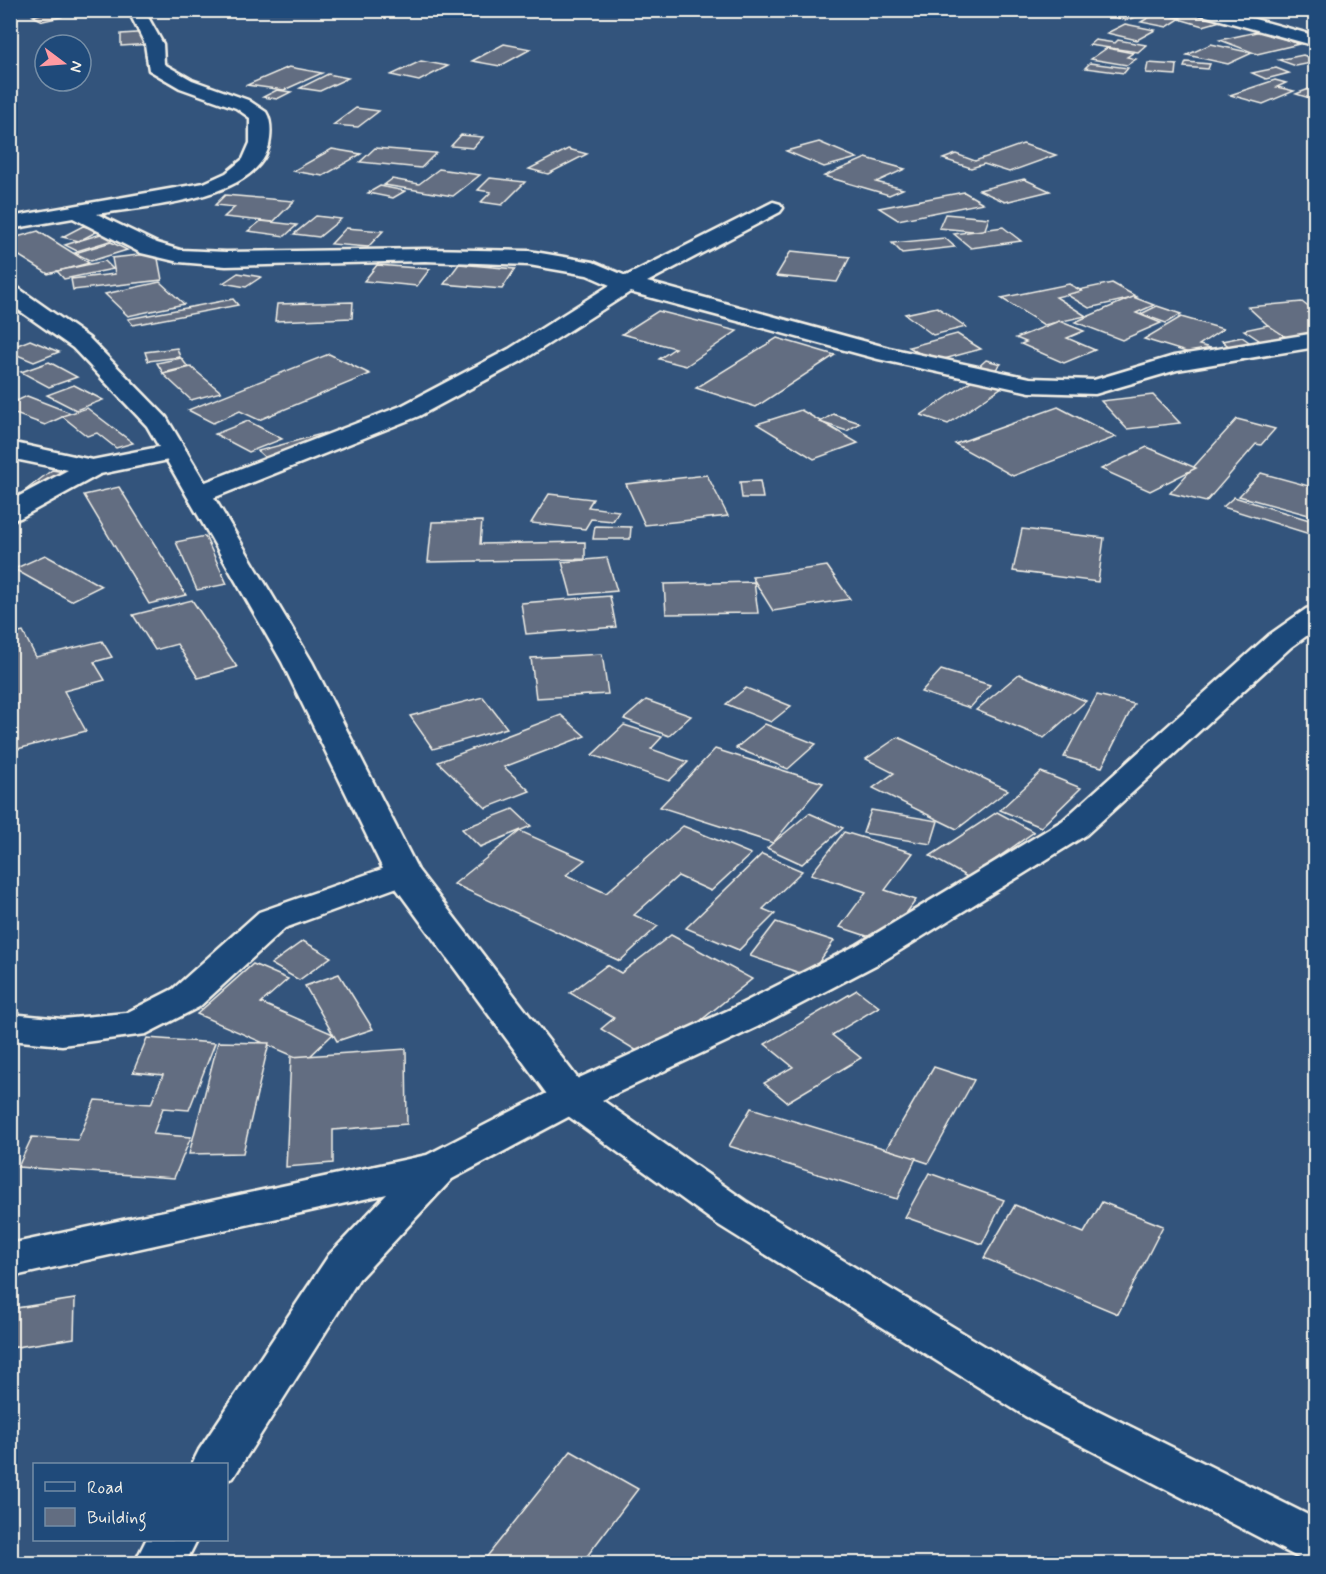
<svg xmlns="http://www.w3.org/2000/svg" width="1326" height="1574" font-family="Mynerve,sans-serif">
<style>
.building{fill:#626d81;stroke:#f4f1e8;stroke-width:1.5}
.lines{fill:none;stroke-linecap:round;stroke-linejoin:round}
.minor-casing{stroke:#f4f1e8;stroke-width:5}
.major-casing{stroke:#f4f1e8;stroke-width:5}
.minor{fill:#1f4a7a;fill-rule:evenodd}
.major{fill:#1f4a7a;fill-rule:evenodd}
</style>
<rect width="100%" height="100%" fill="#33547c"/>
<filter id="ink" filterUnits="userSpaceOnUse"><feTurbulence type="fractalNoise" baseFrequency=".0167" numOctaves="2"/><feDisplacementMap in="SourceGraphic" scale="12" xChannelSelector="R" yChannelSelector="G"/><feConvolveMatrix kernelMatrix="1 2 1 2 8 2 1 2 1" color-interpolation-filters="sRGB"/></filter>
<g filter="url(#ink)">
<!-- building -->
<g class="building">
<path d="M73 10H108L85 16Z"/>
<path d="M1162 10H1190L1224 20 1203 26 1155 12Z"/>
<path d="M50 12 61 17 43 21 33 16Z"/>
<path d="M1131 12 1143 15 1126 20 1114 17Z"/>
<path d="M1155 14 1181 18 1167 27 1141 22Z"/>
<path d="M1125 24 1155 30 1137 40 1107 33Z"/>
<path d="M1261 31 1299 44 1257 54 1220 40Z"/>
<path d="M152 32V44L121 46V34Z"/>
<path d="M1095 40 1115 43 1118 40 1146 45 1138 52 1089 45Z"/>
<path d="M504 44 531 49 500 66 472 61Z"/>
<path d="M1211 44 1252 53 1228 64 1187 55Z"/>
<path d="M1107 48 1133 53 1127 57 1136 59 1127 65 1091 59Z"/>
<path d="M1303 55 1316 60V62L1296 66 1279 60Z"/>
<path d="M421 61 448 66 419 81 391 75Z"/>
<path d="M1186 62 1210 64 1208 69 1184 67Z"/>
<path d="M1090 63 1128 68 1124 73 1085 68Z"/>
<path d="M1148 63 1177 65 1176 75 1146 73Z"/>
<path d="M289 67 322 73 284 90 247 85Z"/>
<path d="M1276 68 1289 73 1266 79 1252 73Z"/>
<path d="M328 74 348 78 320 91 300 88Z"/>
<path d="M1275 80 1286 83 1277 87 1294 91 1263 104 1230 95Z"/>
<path d="M1314 87 1316 100 1296 94Z"/>
<path d="M277 90 291 92 277 99 263 97Z"/>
<path d="M356 108 379 111 358 127 333 125Z"/>
<path d="M461 135 483 137 473 148 451 146Z"/>
<path d="M819 142 857 158 824 167 786 151Z"/>
<path d="M1023 144 1056 155 1009 172 984 164 971 168 943 159 956 154 975 161Z"/>
<path d="M375 148 436 153 421 168 360 162Z"/>
<path d="M332 149 361 154 323 176 293 171Z"/>
<path d="M568 149 587 154 548 174 529 169Z"/>
<path d="M866 158 905 169 876 182 903 189 889 195 824 176Z"/>
<path d="M439 169 480 175 453 196 384 185 392 179 419 184Z"/>
<path d="M490 178 525 182 502 205 481 202 491 192 478 190Z"/>
<path d="M1024 179 1050 191 1005 202 979 190Z"/>
<path d="M380 186 405 191 393 198 368 193Z"/>
<path d="M964 192 983 203 898 220 879 208Z"/>
<path d="M225 195 294 201 273 222 224 217 235 207 215 205Z"/>
<path d="M945 214 989 218 984 232 939 228Z"/>
<path d="M316 216 341 219 319 237 294 234Z"/>
<path d="M261 221 297 225 285 236 248 231Z"/>
<path d="M83 226 100 230 79 241 62 237Z"/>
<path d="M1003 227 1021 241 971 248 954 234Z"/>
<path d="M346 228 383 231 368 247 331 244Z"/>
<path d="M38 231 89 263 48 274 10 250V239Z"/>
<path d="M104 233 116 239 77 251 65 245Z"/>
<path d="M945 238 955 247 902 253 892 243Z"/>
<path d="M111 242 127 250 91 261 75 253Z"/>
<path d="M791 251 850 257 837 282 776 276Z"/>
<path d="M157 253 162 280 73 290 71 279 115 274 112 258Z"/>
<path d="M105 261 113 269 64 279 57 271Z"/>
<path d="M459 264 515 269 502 289 444 284Z"/>
<path d="M377 265 430 269 417 286 364 281Z"/>
<path d="M238 273 261 277 246 287 223 283Z"/>
<path d="M160 282 184 304 128 316 105 294Z"/>
<path d="M1112 283 1137 297 1089 308 1064 293Z"/>
<path d="M1069 284 1082 291 1056 297 1086 316 1044 325 1001 298Z"/>
<path d="M1133 297 1154 305 1136 313 1161 323 1122 340 1075 322Z"/>
<path d="M233 299 238 305 133 325 128 319Z"/>
<path d="M353 302 352 318 275 321 277 304Z"/>
<path d="M1302 302 1316 313V335L1282 338 1248 307Z"/>
<path d="M1157 306 1181 314 1166 323 1141 314Z"/>
<path d="M937 307 966 327 933 335 905 314Z"/>
<path d="M658 311 737 331 686 366 659 359 675 348 622 334Z"/>
<path d="M1181 317 1223 329 1199 345 1211 348 1199 356 1144 339Z"/>
<path d="M1059 321 1084 331 1067 338 1095 350 1064 363 1021 344 1026 342 1016 338Z"/>
<path d="M1268 325 1289 339 1265 344 1244 330Z"/>
<path d="M957 334 981 349 933 362 909 347Z"/>
<path d="M1242 337 1255 346 1234 350 1222 341Z"/>
<path d="M777 338 835 355 756 407 696 388Z"/>
<path d="M30 340 59 352 34 362 10 352V348Z"/>
<path d="M177 348 180 357 148 361 145 352Z"/>
<path d="M329 354 370 374 259 420 240 411 213 423 188 410Z"/>
<path d="M181 358 188 367 163 373 157 363Z"/>
<path d="M986 360 1001 364 992 373 976 369Z"/>
<path d="M49 362 77 377 49 387 21 372Z"/>
<path d="M191 367 221 392 191 400 163 374Z"/>
<path d="M974 379 1002 387 948 424 921 415Z"/>
<path d="M74 385 103 400 76 410 47 395Z"/>
<path d="M1153 395 1180 423 1127 429 1101 401Z"/>
<path d="M27 396 71 413 45 425 10 412V404Z"/>
<path d="M1058 407 1116 437 1013 476 955 444Z"/>
<path d="M87 408 133 443 116 448 97 433 87 436 62 416Z"/>
<path d="M801 410 858 443 814 459 757 424Z"/>
<path d="M833 414 860 423 847 431 820 422Z"/>
<path d="M1237 419 1275 429 1261 445 1256 444 1206 502 1170 493Z"/>
<path d="M248 421 282 439 249 452 215 434Z"/>
<path d="M325 433 340 447 273 465 258 451Z"/>
<path d="M1147 447 1196 468 1150 491 1101 469Z"/>
<path d="M52 470 76 474 47 498 22 493Z"/>
<path d="M1261 473 1316 488V517L1239 496Z"/>
<path d="M707 475 728 516 645 525 626 484Z"/>
<path d="M760 481 763 498H742L740 482Z"/>
<path d="M119 487 186 595 149 604 84 495Z"/>
<path d="M549 494 593 499 588 507 619 511 613 521 591 519 585 529 531 523Z"/>
<path d="M1234 497 1316 522V536L1223 507Z"/>
<path d="M482 521 480 544 585 542V559L428 562 432 522Z"/>
<path d="M595 526 631 527 630 539H593Z"/>
<path d="M1022 529 1104 538 1098 582 1013 571Z"/>
<path d="M205 536 227 584 197 590 176 542Z"/>
<path d="M45 555 101 586 71 601 14 569Z"/>
<path d="M607 558 617 591 571 595 562 562Z"/>
<path d="M827 566 850 599 773 611 752 577Z"/>
<path d="M754 582 758 613 666 614 664 584Z"/>
<path d="M610 596 616 627 526 634 521 603Z"/>
<path d="M192 600 237 667 198 678 177 644 155 650 133 615Z"/>
<path d="M23 632 36 657 102 641 112 657 94 662 105 680 64 691 86 731 10 751V635Z"/>
<path d="M602 654 608 694 536 698 531 658Z"/>
<path d="M941 670 990 685 970 708 921 692Z"/>
<path d="M1019 674 1086 701 1044 738 976 710Z"/>
<path d="M746 688 791 706 771 722 726 704Z"/>
<path d="M1097 695 1134 704 1102 767 1064 757Z"/>
<path d="M483 697 507 728 433 749 410 716Z"/>
<path d="M646 700 691 716 669 736 624 719Z"/>
<path d="M561 715 585 736 504 767 530 791 486 808 438 762Z"/>
<path d="M765 724 816 744 788 769 736 748Z"/>
<path d="M624 725 662 737 651 749 688 762 669 781 592 755Z"/>
<path d="M898 737 1008 790 957 829 873 788 894 773 866 759Z"/>
<path d="M715 749 823 783 773 843 660 807Z"/>
<path d="M1041 772 1081 788 1041 827 1000 810Z"/>
<path d="M513 809 531 826 480 847 462 829Z"/>
<path d="M871 810 938 821 931 844 863 833Z"/>
<path d="M997 812 1034 832 969 878 930 856Z"/>
<path d="M809 813 843 828 802 864 767 848Z"/>
<path d="M683 826 751 854 711 891 678 876 634 915 658 926 620 961 454 884 520 831 585 860 566 875 606 893Z"/>
<path d="M844 832 913 853 885 890 916 900 885 942 840 927 866 892 811 874Z"/>
<path d="M762 854 802 871 763 909 775 914 739 950 686 928Z"/>
<path d="M776 922 834 941 809 976 750 956Z"/>
<path d="M671 935 752 979 652 1060 601 1029 614 1018 570 993 607 965 621 973Z"/>
<path d="M303 941 331 957 299 980 271 964Z"/>
<path d="M253 964 288 979 261 1003 333 1034 305 1061 197 1014Z"/>
<path d="M339 974 373 1029 337 1041 305 986Z"/>
<path d="M857 990 879 1007 832 1035 861 1058 787 1102 764 1083 793 1067 765 1044Z"/>
<path d="M147 1038 215 1043 189 1110 163 1108 153 1134 191 1137 174 1178 18 1167 32 1137 78 1140 95 1100 151 1104 163 1075 133 1072Z"/>
<path d="M218 1042 269 1043 243 1153 189 1154Z"/>
<path d="M406 1049 407 1124 333 1130V1163L286 1167 291 1057Z"/>
<path d="M934 1067 974 1080 928 1163 886 1149Z"/>
<path d="M751 1108 916 1158 897 1199 729 1146Z"/>
<path d="M929 1173 1004 1200 982 1244 905 1217Z"/>
<path d="M1102 1202 1163 1226 1118 1314 984 1258 1015 1205 1084 1233Z"/>
<path d="M75 1299 74 1338 10 1348V1309Z"/>
<path d="M571 1451 638 1489 581 1564H481Z"/>
</g>
<g class="lines">
<defs>
<g id="minor">
<path d="M128 10H144L163 44 164 64 192 80 248 100 266 112C271 120 271 130 270 139 264 201 143 206 97 214L157 243 180 250 226 252 425 249 529 251 593 262 626 276 773 202 780 204 783 208 780 212 647 282 889 348 1030 378 1094 380 1174 356 1316 333V347L1177 370 1095 394 1030 392 878 359 630 292 525 359 419 416 208 500 199 502 190 500 186 494 190 488 401 406 509 349 610 285 587 275 529 265 425 261 226 266 179 262 141 253 73 218 10 229V217L204 183 226 173 243 159 250 143V118L236 108 180 88 149 70 145 44Z"/>
<path d="M1193 10H1222L1316 36V46L1195 13Z"/>
<path d="M10 442 92 460 174 444 183 447 187 452 183 457 100 474 20 518 10 520V501L68 470 10 458Z"/>
<path d="M1316 606V629L1291 647 1086 835 883 961 757 1027 585 1108 452 1179 359 1279 233 1478 226 1480V1464H192L199 1450 329 1255 387 1194 10 1277V1244L427 1155 557 1088 731 1009 857 945 1062 821 1269 635 1306 609Z"/>
<path d="M402 862 414 865 419 873 414 881 285 928 199 1007 146 1034 62 1045 10 1040V1014L62 1019 126 1013 173 989 259 912Z"/>
<path d="M146 1540H197L185 1564H134Z"/>
</g>
<path id="major" d="M10 286 18 288 89 338 166 417 312 662 418 870 585 1088 747 1202 1057 1390 1316 1519V1564L1299 1558 1025 1416 717 1224 557 1108 385 873 282 662 147 426 73 348 10 304Z"/>
</defs>
<!-- minor casing -->
<use href="#minor" class="minor-casing"/>
<!-- major casing -->
<use href="#major" class="major-casing"/>
<!-- minor -->
<use href="#minor" class="minor"/>
<!-- major -->
<use href="#major" class="major"/>
</g>
</g>
<!-- margin -->
<rect width="1326" height="1574" fill="none" stroke="#1f4a7a" stroke-width="36"/>
<rect x="18" y="18" width="1290" height="1538" fill="none" stroke="#f4f1e8" stroke-width="2" filter="url(#ink)"/>
<!-- legend -->
<rect x="33" y="1463" width="195" height="78" fill="#1f4a7a" stroke="#748da6" stroke-width="1.5"/>
<rect x="45" y="1482" width="30" height="9" fill="#1f4a7a" stroke="#748da6" stroke-width="1.5"/>
<text x="87" y="1493" font-size="18" fill="#f4f1e8">Road</text>
<rect x="45" y="1508" width="30" height="18" fill="#626d81" stroke="#748da6" stroke-width="1.5"/>
<text x="87" y="1523" font-size="18" fill="#f4f1e8">Building</text>
<!-- north arrow -->
<g transform="translate(63 63) rotate(106)"><circle r="28" fill="#1f4a7a" stroke="#748da6" stroke-width="1.5"/>
<path d="M0-4.5L10 22L0 15L-10 22Z" fill="#ff9aa2"/>
<text y="-9" font-size="16" font-weight="bold" text-anchor="middle" fill="#f4f1e8">N</text>
</g>
</svg>
